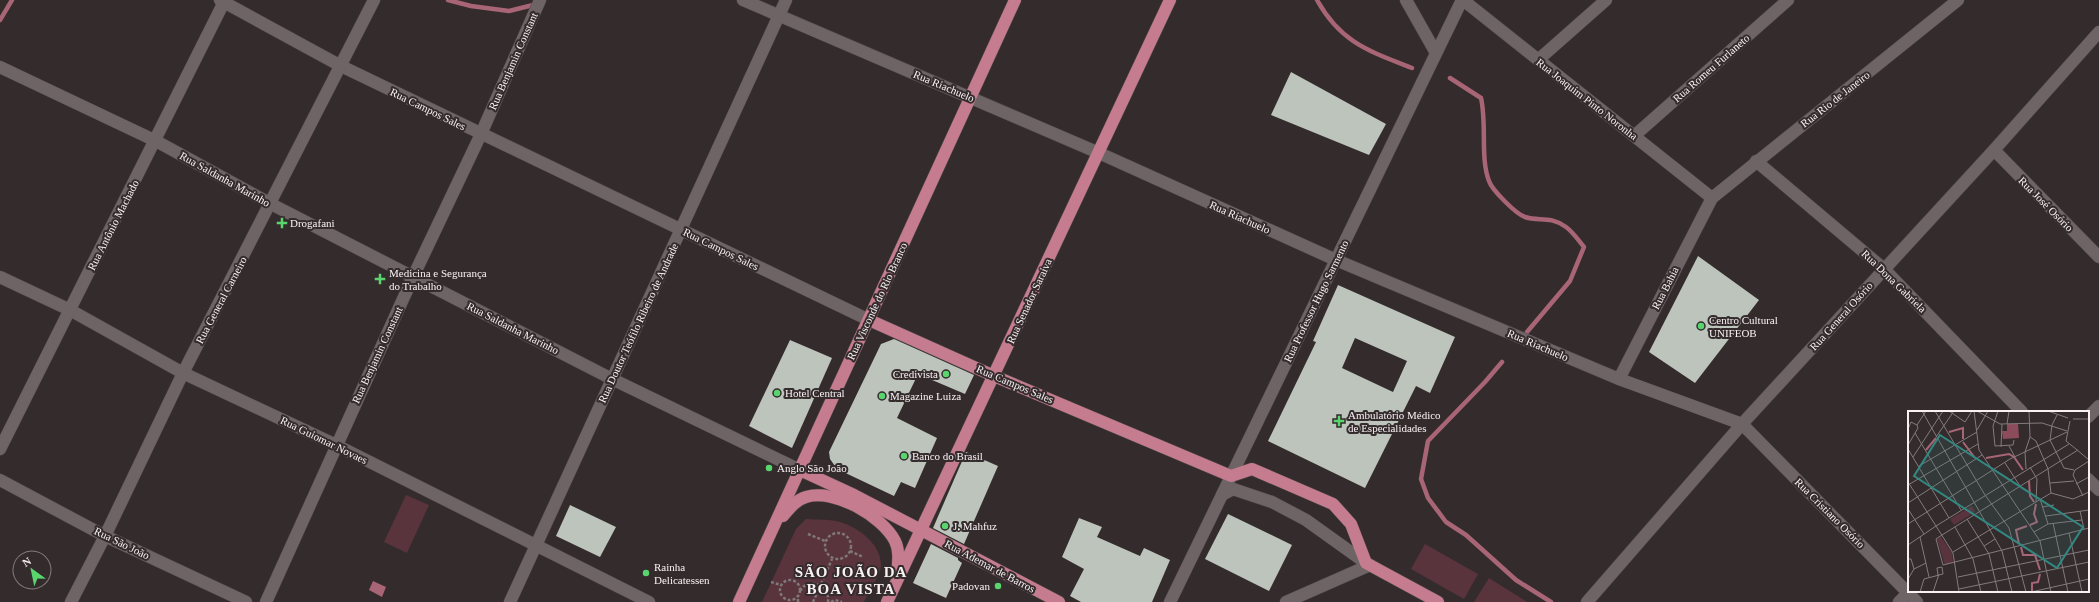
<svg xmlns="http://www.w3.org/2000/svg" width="2099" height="602" font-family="'Times New Roman',serif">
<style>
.green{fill:#59343d}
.water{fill:#a86575}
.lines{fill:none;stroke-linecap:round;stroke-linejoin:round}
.stream{stroke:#a86575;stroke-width:4.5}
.building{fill:#bcc4bc;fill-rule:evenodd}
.minor-casing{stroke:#51494b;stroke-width:13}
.major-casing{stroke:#51494b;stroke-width:13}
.path{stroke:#7f7779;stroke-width:2.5;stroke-dasharray:3 2;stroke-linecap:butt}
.minor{stroke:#6e6466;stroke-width:12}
.major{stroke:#c57c8e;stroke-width:12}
.poi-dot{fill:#5ad56e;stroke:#342b2d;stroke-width:1.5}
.labels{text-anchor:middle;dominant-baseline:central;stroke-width:4;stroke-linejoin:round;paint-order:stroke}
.street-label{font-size:11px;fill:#f9f2f4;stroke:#342b2d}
.poi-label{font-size:11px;fill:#f9f2f4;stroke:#342b2d;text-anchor:start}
.district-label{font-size:15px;font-weight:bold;letter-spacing:1px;fill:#f9f2f4;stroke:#342b2d}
.inset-river{fill:none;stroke:#a86575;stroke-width:2}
.inset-road{fill:none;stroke:#837b7d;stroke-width:1}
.view{fill:#328982;fill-opacity:0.15;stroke:#328982;stroke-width:2}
.inset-edge{fill:none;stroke:#f9f2f4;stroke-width:2}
</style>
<rect width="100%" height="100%" fill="#342b2d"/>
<!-- green -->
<g class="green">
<path d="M406 495 429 505 407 553 384 542Z"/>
<path d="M806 519C816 520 827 519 836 521 856 525 882 544 881 566 881 574 868 593 864 602H762L796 529Z"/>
<path d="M1425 544 1478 574 1464 599 1411 569Z"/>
<path d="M1489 578 1527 602H1474Z"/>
</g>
<!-- water -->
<path class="water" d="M373 581 386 587 382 597 369 590Z"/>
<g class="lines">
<!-- stream -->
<g class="stream">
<path d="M448 0 471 6 509 11 537 4"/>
<path d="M1317 0C1341 43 1369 51 1412 68"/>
<path d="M0 20 12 0"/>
<path d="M1450 78 1481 98C1487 124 1480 158 1489 181 1492 190 1516 214 1525 217 1539 222 1549 215 1566 227 1573 232 1579 241 1584 247L1570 281 1527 332"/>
<path d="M1502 362 1485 382 1428 441 1421 479 1428 498 1446 522 1466 535 1516 580 1551 602"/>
</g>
</g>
<!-- building -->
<g class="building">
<path d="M1291 72 1386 124 1369 155 1271 115Z"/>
<path d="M1698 256 1759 300 1695 383 1649 352Z"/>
<path d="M1338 285 1455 337 1430 393 1416 386 1365 488 1268 441 1316 342 1313 341ZM1355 338 1407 361 1393 392 1342 368Z"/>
<path d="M894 339 974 375 965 394 918 374 897 418 937 438 915 488 901 482 894 496 837 469 830 459 829 452 881 344Z"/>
<path d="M790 340 832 358 792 448 749 426Z"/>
<path d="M966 452 998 466 964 544 933 528Z"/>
<path d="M570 505 616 527 600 557 556 536Z"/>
<path d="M1228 514 1292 545 1269 591 1205 559Z"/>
<path d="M1079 518 1102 527 1097 537 1140 556 1144 548 1170 560 1152 602H1081L1070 596 1084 569 1062 557Z"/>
<path d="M931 544 958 558V560L962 563 946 598 913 583Z"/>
</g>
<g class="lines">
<defs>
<g id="minor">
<path d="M220 0 341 66 869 320"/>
<path d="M743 0 1099 153 1336 260 1619 379 1742 424 1917 602"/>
<path d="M1406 0 1436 53"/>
<path d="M1463 0 1712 198"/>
<path d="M1538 60 1606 0"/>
<path d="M0 67 156 141 271 204 612 379 800 470"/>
<path d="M1634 136 1788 0"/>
<path d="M1994 150 2099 257"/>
<path d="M1756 161 1884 269 2022 412"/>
<path d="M0 277 70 310 183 373 336 445 649 602"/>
<path d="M1619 379 1712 198 1958 0"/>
<path d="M2088 417 2099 406"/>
<path d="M0 449 225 0"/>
<path d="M2088 479 2099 490"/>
<path d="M0 480 105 536 246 602"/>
<path d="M1222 495 1233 489 1272 502 1306 520 1366 563"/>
<path d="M71 602 105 536 183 373 374 0"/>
<path d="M266 602 413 277 481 134 540 0"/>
<path d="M510 602 786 0"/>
<path d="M1170 602 1462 0"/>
<path d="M1286 602 1370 565"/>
<path d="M1587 602 1742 424 1994 150 2099 32"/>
<path d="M1899 602 1910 591"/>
</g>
<g id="major">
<path d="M869 320 994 376 1231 476 1252 469 1333 504 1351 524 1366 563 1438 602"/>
<path d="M800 470 854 495 1059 602"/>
<path d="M783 516C790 508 796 500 806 497 834 488 882 516 895 541 900 551 898 563 897 574"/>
<path d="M739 602 1015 0"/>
<path d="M887 602 1170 0"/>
</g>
</defs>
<!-- minor casing -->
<use href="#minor" class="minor-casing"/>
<!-- major casing -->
<use href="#major" class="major-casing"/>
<!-- path -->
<g class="path">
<circle cx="838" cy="546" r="13"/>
<path d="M808 534 825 541"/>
<path d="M850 551 863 557"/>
<circle cx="790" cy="590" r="10"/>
<path d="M771 582 781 585"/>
<path d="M800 591C809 575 830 586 828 602"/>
<path d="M798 602V596"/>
<path d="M813 602 832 559"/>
<path d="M831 602 835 600 842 602"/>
</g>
<!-- minor -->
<use href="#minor" class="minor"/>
<!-- major -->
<use href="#major" class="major"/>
</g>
<!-- markers -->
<g class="poi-dot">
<path d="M280 217h4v4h4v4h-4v4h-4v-4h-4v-4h4z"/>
<path d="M378 273h4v4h4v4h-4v4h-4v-4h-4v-4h4z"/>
<circle cx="1701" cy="326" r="4"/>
<circle cx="946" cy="374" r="4"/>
<circle cx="777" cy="393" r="4"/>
<circle cx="882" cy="396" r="4"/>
<path d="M1337 415h4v4h4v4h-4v4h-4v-4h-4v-4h4z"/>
<circle cx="904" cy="456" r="4"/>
<circle cx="769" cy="468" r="4"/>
<circle cx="945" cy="526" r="4"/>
<circle cx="646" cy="573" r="4"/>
<circle cx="998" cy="586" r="4"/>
</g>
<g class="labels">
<!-- street labels -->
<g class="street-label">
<text transform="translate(513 61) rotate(-66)">Rua Benjamin Constant</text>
<text transform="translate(1711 68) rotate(-41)">Rua Romeu Furlaneto</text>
<text transform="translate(944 86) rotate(23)">Rua Riachuelo</text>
<text transform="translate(1587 99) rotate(38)">Rua Joaquim Pinto Noronha</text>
<text transform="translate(1835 99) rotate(-38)">Rua Rio de Janeiro</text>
<text transform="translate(428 109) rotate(26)">Rua Campos Sales</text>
<text transform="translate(225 179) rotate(29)">Rua Saldanha Marinho</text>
<text transform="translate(2046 204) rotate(45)">Rua José Osório</text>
<text transform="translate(1240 217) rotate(24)">Rua Riachuelo</text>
<text transform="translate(113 225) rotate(-63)">Rua Antônio Machado</text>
<text transform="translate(721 249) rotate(26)">Rua Campos Sales</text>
<text transform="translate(1894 281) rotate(44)">Rua Dona Gabriela</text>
<text transform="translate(1665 288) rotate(-63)">Rua Bahia</text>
<text transform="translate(221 300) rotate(-62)">Rua General Carneiro</text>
<text transform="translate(877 301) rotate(-65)">Rua Visconde do Rio Branco</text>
<text transform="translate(1029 301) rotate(-65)">Rua Senador Saraiva</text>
<text transform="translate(1316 301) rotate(-64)">Rua Professor Hugo Sarmento</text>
<text transform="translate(1841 316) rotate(-48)">Rua General Osório</text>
<text transform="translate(638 323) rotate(-65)">Rua Doutor Teófilo Ribeiro de Andrade</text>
<text transform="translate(513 328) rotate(27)">Rua Saldanha Marinho</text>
<text transform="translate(1538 345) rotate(23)">Rua Riachuelo</text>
<text transform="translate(377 355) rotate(-65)">Rua Benjamin Constant</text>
<text transform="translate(1015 384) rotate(23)">Rua Campos Sales</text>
<text transform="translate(324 440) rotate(26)">Rua Guiomar Novaes</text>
<text transform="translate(1830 513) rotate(45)">Rua Cristiano Osório</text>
<text transform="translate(122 543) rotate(26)">Rua São João</text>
<text transform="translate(990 566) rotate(28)">Rua Ademar de Barros</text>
</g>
<!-- poi labels -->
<g class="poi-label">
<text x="290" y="223">Drogafani</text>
<text x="389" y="273">Medicina e Segurança<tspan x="389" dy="13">do Trabalho</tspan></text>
<text x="1709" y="320">Centro Cultural<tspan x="1709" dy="13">UNIFEOB</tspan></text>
<text x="938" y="374" text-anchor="end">Credivista</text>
<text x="785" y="393">Hotel Central</text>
<text x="890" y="396">Magazine Luiza</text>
<text x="1348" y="415">Ambulatório Médico<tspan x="1348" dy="13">de Especialidades</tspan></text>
<text x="912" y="456">Banco do Brasil</text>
<text x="777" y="468">Anglo São João</text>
<text x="953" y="526">J. Mahfuz</text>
<text x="654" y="567">Rainha<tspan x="654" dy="13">Delicatessen</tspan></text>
<text x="990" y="586" text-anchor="end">Padovan</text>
</g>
<!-- district labels -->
<g class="district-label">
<text x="851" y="572">SÃO JOÃO DA<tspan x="851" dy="17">BOA VISTA</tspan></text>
</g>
</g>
<!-- overview -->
<g transform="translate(1908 411)">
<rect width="181" height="181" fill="#342b2d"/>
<path d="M64 95 67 101 46 114 42 108ZM33 126 44 142 45 152 37 154 29 128Z" fill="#59343d"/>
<path d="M99 13H110L111 27 95 28 94 20H99Z" fill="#8c4c5c"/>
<path class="inset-river" d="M41 21 55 17V28M55 31 67 47M18 39 28 27M78 47 101 43 106 46 115 59M121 70 122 85 126 91M122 114 129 111 126 103 128 93M111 133 108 119 119 115M113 136 115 144H127L132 159M124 180V172L130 171 132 163"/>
<path class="inset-road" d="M14 0 66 91M27 0 77 84M41 0 57 11 64 0M66 0 71 39 132 130 143 181M69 0 92 13 134 12 159 20M90 0 85 15 87 35 105 34 106 29M140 0 160 7M149 4 144 14 142 29 156 57 166 59M165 8H181M162 10 158 30 168 38M99 13 101 0M9 14 18 0M0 18 3 11 9 14M69 19 80 0M7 22 53 99M28 26 46 0M122 26 128 30 140 58 143 82M0 34 10 17 9 14M101 35 107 46M93 36 94 13M0 38 41 107M168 38 181 49M5 46 35 0M97 52 112 75M11 55 69 21M122 56 129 68 128 91M118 58 117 41 122 26 121 0M0 71 28 115 0 134M142 72 166 70M168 73 181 66M0 74 70 33M143 82 165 88 181 81M77 84 101 117 118 181M175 85 165 64 167 59 181 50M132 88 140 113M66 91 94 140 104 181M0 92 74 44M134 96 146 94M0 98 16 123M172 100 176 118M138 105 181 99M59 108 81 143 90 181M145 112 160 181M0 113 102 48 159 21M47 116 65 148 73 181M126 121 140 113 174 109M161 122 174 181M34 124 28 128 35 154M34 124 170 39M12 126 21 166M76 135 87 128M45 141 143 82M0 148H3L6 158M35 154 181 117M50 166 181 139M0 168 6 158 18 152M51 178 181 151M12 181 16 168 35 163 34 156 29 157 30 164M25 181 31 163M51 181 45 142 28 115 161 33M123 181 181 168"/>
<path class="view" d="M32 24 175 116 149 157 6 65Z"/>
<rect width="181" height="181" class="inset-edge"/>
</g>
<!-- north arrow -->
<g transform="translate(32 570) rotate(327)"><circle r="19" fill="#342b2d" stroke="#837b7d"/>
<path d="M0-3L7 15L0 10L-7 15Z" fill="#5ad56e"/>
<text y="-6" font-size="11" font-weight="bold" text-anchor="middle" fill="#f9f2f4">N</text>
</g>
</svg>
